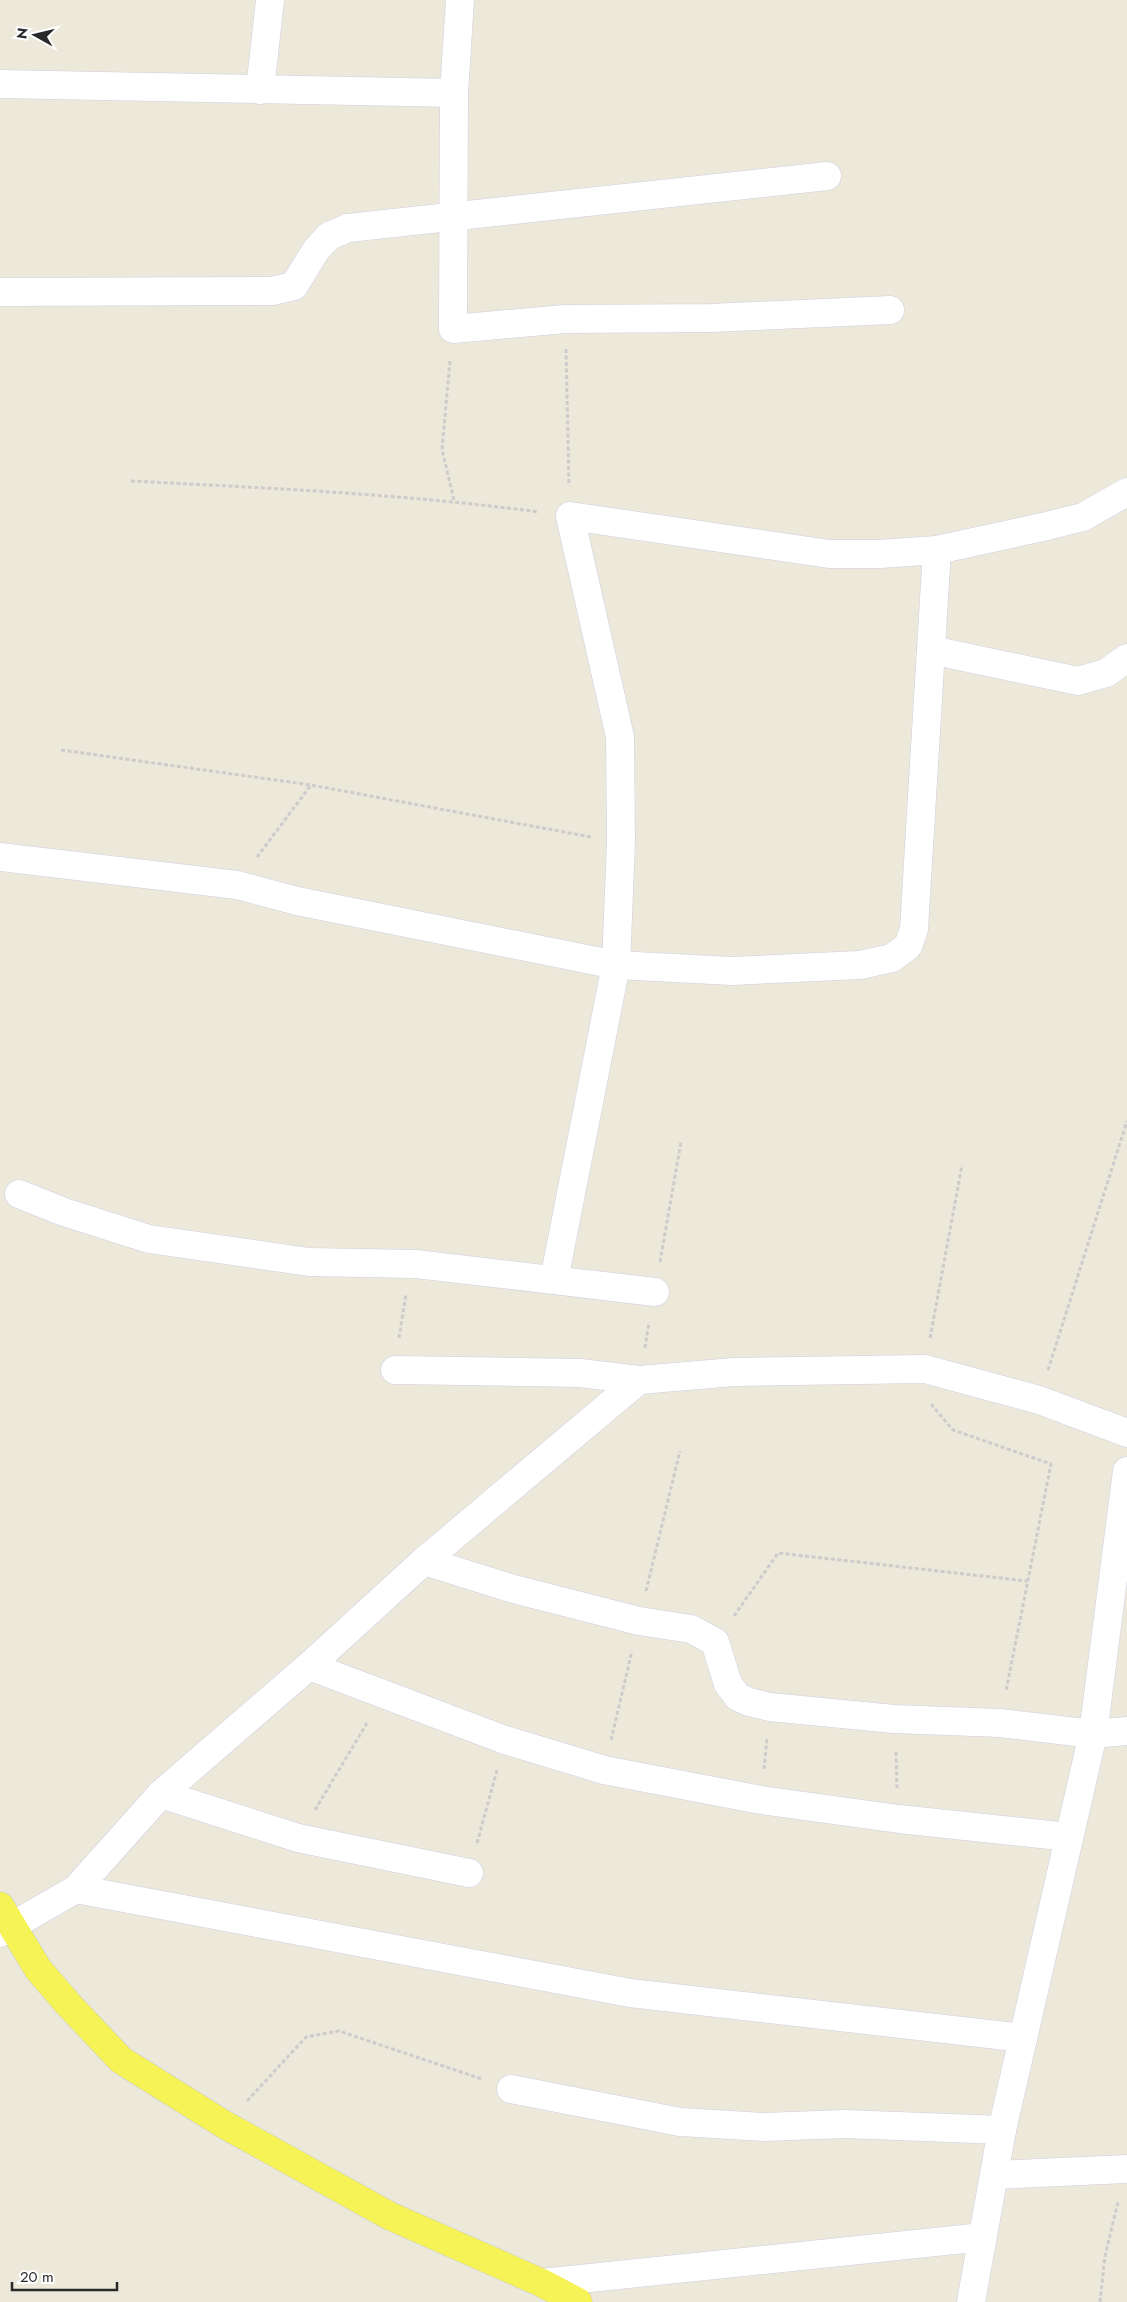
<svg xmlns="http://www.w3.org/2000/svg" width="1127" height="2302" font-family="Jost,sans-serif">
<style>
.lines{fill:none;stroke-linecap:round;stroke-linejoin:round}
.minor-casing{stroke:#d0cfe3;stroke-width:29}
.major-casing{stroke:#ccc;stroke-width:29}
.path{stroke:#ccc;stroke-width:3;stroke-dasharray:4 2.5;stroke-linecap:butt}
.minor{stroke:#fff;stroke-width:28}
.major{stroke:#f5f356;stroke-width:28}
</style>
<rect width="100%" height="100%" fill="#ece8da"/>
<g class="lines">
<defs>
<g id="minor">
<path d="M460 0 454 93 453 329 565 319 711 318 890 310"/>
<path d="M0 84 454 93"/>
<path d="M260 90 270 0"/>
<path d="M0 292 272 291 294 286 316 250 329 236 348 228 827 176"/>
<path d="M931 650 1078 681 1106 673 1127 658"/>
<path d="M0 857 237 885 297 901 616 965 732 971 860 965 892 958 908 946 914 929 937 550"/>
<path d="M19 1194 64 1212 149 1239 309 1262 416 1264 655 1292"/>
<path d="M554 1280 616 965 621 842 620 737 570 516 829 554H880L937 550 1047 526 1083 517 1127 492"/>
<path d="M395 1370 580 1373 639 1380 734 1372 925 1369 1039 1400 1127 1433"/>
<path d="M424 1561 510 1588 639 1621 691 1629 715 1642 728 1684 738 1697 749 1702 770 1707 894 1719 1000 1723 1093 1734 1127 1731"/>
<path d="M309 1666 505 1740 604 1770 761 1800 899 1819 1069 1837"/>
<path d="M161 1794 298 1838 469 1873"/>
<path d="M76 1889 630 1993 1023 2038"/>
<path d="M0 1933 76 1889 161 1794 309 1666 424 1561 639 1380"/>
<path d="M511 2089 680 2122 764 2127 845 2124 1002 2130"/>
<path d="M994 2175 1127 2169"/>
<path d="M542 2283 983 2237"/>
<path d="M971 2302 1002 2130 1093 1734 1127 1471"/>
</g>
<path id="major" d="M0 1906 38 1969 69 2005 121 2060 225 2125 390 2216 542 2283 578 2302"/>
</defs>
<!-- minor casing -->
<use href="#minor" class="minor-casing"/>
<!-- major casing -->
<use href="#major" class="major-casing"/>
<!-- path -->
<g class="path">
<path d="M566 349 569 486"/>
<path d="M450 361 442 449 454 501"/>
<path d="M131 481C268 488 404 494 539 512"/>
<path d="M61 750 311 785 591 837"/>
<path d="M257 857 311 785"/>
<path d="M660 1262 681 1142"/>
<path d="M399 1338 406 1294"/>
<path d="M930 1338 962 1165"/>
<path d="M645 1348 649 1322"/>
<path d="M1048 1370 1127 1121"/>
<path d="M931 1404 953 1430 1051 1464 1006 1691"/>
<path d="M646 1591 680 1451"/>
<path d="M734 1616 778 1553 1027 1581"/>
<path d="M611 1740 632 1651"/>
<path d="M896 1752 897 1788"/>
<path d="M764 1769 767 1738"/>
<path d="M315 1810 367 1723"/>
<path d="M477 1843 497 1770"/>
<path d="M247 2101 306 2037 339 2031 482 2079"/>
<path d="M1100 2302 1105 2256 1118 2202"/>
</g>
<!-- minor -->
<use href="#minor" class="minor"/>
<!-- major -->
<use href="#major" class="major"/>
</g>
<!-- north arrow -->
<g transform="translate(35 35) rotate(278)" stroke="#ffffff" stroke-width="4" paint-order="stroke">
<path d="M0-4L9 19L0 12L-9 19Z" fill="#292929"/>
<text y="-8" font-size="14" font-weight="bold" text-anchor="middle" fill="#292929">N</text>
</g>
<!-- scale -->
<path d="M12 2282v8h105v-8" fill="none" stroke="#292929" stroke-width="2.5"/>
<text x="20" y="2282" font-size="15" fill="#292929" stroke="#ffffff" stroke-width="4" paint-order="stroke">20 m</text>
</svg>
